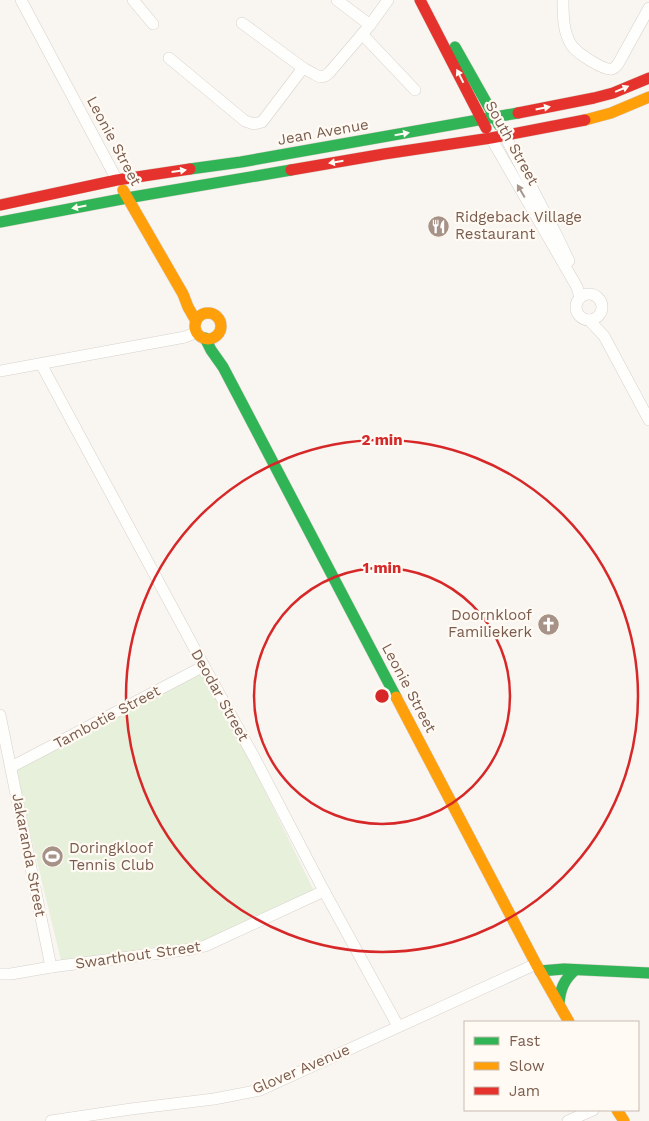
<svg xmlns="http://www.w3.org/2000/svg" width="649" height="1121" font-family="'Work Sans',sans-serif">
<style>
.green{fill:#e7f0db}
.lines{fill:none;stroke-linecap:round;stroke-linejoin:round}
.street-casing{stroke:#d7d1cb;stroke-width:12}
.fast-casing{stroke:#d9d2cb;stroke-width:12}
.slow-casing{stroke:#d9d2cb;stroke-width:12}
.jam-casing{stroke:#d9d2cb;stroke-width:12}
.street{stroke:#fefefd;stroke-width:11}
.fast{stroke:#30b455;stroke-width:11}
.slow{stroke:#ff9f0a;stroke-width:11}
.jam{stroke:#e5322d;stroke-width:11}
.oneway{fill:#fffaf3}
.oneway2{fill:#a8958b}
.ring{fill:none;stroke:#d62828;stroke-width:2.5}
.labels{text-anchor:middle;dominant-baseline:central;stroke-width:4.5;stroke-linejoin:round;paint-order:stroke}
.street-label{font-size:15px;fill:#7a5c4d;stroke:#fffaf3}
.poi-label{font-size:15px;fill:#7a5c4d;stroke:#fffaf3;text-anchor:start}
.centre{fill:#d62828;stroke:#fffaf3;stroke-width:2.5}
.ring-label{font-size:15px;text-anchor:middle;font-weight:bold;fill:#d62828;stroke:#fffaf3;stroke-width:4.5;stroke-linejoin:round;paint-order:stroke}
</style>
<rect width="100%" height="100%" fill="#f9f5f0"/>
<!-- green -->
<path class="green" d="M203 672 240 740 315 893 204 944 62 964 15 771Z"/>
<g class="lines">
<defs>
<g id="street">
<path d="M21 0 117 180"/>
<path d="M133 0 153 24"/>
<path d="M337 0 370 25"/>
<path d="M563 0C563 15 563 33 572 46 577 53 604 71 612 69 615 68 616 66 618 64L649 8"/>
<path d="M242 23 303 68 314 74 320 77 325 76 329 73 370 25 388 0"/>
<path d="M362 34 415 90"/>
<path d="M169 58 245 121 254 124 262 122 303 68"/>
<path d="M505 136 556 234 569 261"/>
<path d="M491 138 577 287 580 298"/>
<circle cx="589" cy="307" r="13"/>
<path d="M589 320 604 336 649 420"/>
<path d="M41 364 204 666 254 757 324 891 398 1026"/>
<path d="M0 371 185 337 197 332"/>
<path d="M0 715 51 967"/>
<path d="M11 767 204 666"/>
<path d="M0 974H11L51 967 192 949 205 946 324 891"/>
<path d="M51 1121 131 1109 214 1099 260 1090 536 964"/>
<path d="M568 1121 593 1110"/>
</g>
<g id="fast">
<path d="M455 47 499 125"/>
<path d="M190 169 241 162 518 113"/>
<path d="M0 222 127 198 291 170"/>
<path d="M205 338 211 350 223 367 396 697"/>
<path d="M540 971 564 969 649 973"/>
<path d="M559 1004C560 989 564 980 575 970"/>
</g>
<g id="slow">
<path d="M585 120 611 113 649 97"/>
<path d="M123 190 183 294 188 307 196 321"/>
<circle cx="208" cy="326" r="13"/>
<path d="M396 697 536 964 569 1022"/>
<path d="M617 1110 624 1121"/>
</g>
<g id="jam">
<path d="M420 0 486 128"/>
<path d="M518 113 594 98 613 93 649 78"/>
<path d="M291 170 384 154 491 138 585 120"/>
<path d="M0 205 117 180 190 169"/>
</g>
</defs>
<!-- street casing -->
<use href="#street" class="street-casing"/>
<!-- fast casing -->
<use href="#fast" class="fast-casing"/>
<!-- slow casing -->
<use href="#slow" class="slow-casing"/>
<!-- jam casing -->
<use href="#jam" class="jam-casing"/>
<!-- street -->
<use href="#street" class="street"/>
<!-- fast -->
<use href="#fast" class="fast"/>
<!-- slow -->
<use href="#slow" class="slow"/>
<!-- jam -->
<use href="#jam" class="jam"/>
</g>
<!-- one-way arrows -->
<defs><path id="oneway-solid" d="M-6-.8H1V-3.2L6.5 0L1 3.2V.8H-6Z" transform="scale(1.25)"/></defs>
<g class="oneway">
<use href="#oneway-solid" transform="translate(460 76) rotate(-117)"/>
<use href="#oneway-solid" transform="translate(622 89) rotate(-23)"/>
<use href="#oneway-solid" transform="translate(543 108) rotate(-11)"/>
<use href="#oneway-solid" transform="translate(402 134) rotate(-10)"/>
<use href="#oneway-solid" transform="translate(336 162) rotate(171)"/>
<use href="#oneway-solid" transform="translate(179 171) rotate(-8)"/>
<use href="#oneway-solid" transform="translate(79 207) rotate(169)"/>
</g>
<use class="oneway2" href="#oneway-solid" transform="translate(521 191) rotate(-120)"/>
<!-- distance rings -->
<g class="ring">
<circle cx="382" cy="696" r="128"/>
<circle cx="382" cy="696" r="256"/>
</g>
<!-- icons -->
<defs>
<symbol id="restaurant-disc" viewBox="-11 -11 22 22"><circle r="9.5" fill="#a69286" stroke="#fffaf3"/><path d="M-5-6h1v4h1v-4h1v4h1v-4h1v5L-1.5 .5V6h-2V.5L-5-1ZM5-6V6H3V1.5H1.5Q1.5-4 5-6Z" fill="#fff"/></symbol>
<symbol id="church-disc" viewBox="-11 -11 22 22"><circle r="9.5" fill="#a69286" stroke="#fffaf3"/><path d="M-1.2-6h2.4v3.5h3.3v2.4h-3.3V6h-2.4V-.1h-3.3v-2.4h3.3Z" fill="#fff"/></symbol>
<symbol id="stadium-disc" viewBox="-11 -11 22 22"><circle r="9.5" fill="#a69286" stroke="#fffaf3"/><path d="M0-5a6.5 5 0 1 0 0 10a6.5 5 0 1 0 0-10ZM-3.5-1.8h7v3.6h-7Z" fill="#fff"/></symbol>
</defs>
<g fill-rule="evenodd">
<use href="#restaurant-disc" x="426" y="214" width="25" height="25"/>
<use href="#church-disc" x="536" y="612" width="25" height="25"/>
<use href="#stadium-disc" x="40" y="844" width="25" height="25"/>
</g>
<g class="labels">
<!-- street labels -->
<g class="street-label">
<text transform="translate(323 132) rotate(-10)">Jean Avenue</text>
<text transform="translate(114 141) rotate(62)">Leonie Street</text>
<text transform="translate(512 143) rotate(61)">South Street</text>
<text transform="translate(409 688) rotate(62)">Leonie Street</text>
<text transform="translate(220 695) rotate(61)">Deodar Street</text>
<text transform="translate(107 717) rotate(-28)">Tambotie Street</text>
<text transform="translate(29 855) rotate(79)">Jakaranda Street</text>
<text transform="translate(138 955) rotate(-8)">Swarthout Street</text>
<text transform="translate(301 1069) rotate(-23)">Glover Avenue</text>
</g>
<!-- poi labels -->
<g class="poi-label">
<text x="455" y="217">Ridgeback Village<tspan x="455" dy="17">Restaurant</tspan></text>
<text x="532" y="615" text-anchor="end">Doornkloof<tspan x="532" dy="17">Familiekerk</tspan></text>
<text x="69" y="848">Doringkloof<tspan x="69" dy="17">Tennis Club</tspan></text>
</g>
</g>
<circle cx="382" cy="696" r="8" class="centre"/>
<g class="ring-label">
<text x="382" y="445">2 min</text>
<text x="382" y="573">1 min</text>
</g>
<!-- legend -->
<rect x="464" y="1021" width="175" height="90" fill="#fffaf3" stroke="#cabbb1"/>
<rect x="474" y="1037" width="25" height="8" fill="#30b455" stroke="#cabbb1"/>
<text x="509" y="1046" font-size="15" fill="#7a5c4d">Fast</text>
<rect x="474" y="1062" width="25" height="8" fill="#ff9f0a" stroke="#cabbb1"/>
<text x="509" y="1071" font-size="15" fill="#7a5c4d">Slow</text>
<rect x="474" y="1087" width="25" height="8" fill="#e5322d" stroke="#cabbb1"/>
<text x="509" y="1096" font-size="15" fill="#7a5c4d">Jam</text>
</svg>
